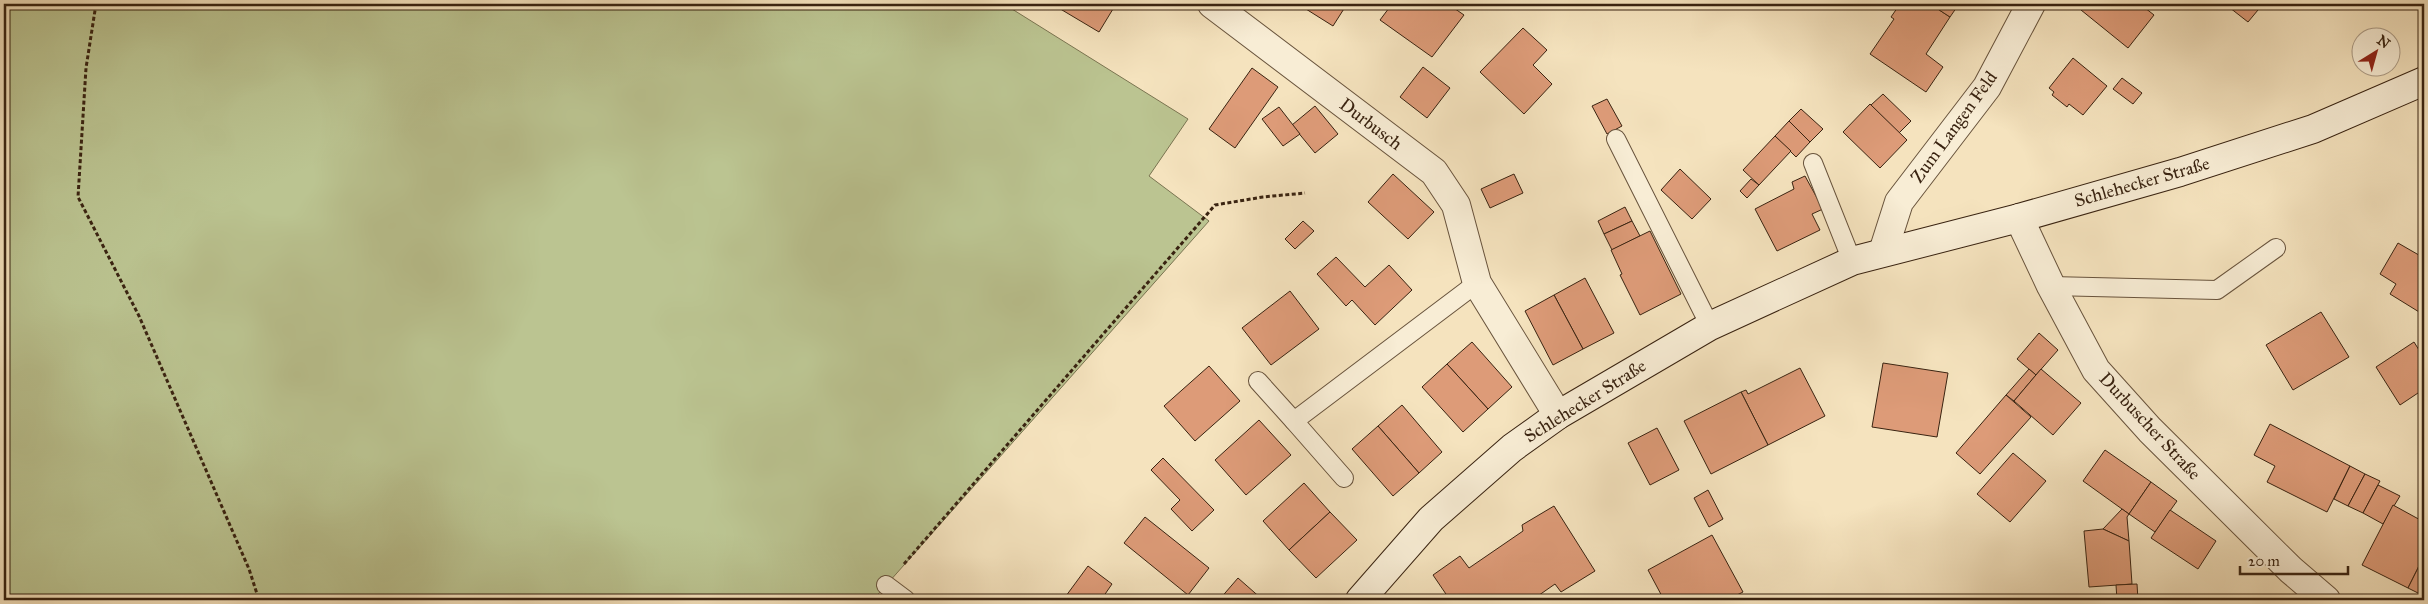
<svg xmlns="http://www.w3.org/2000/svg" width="2428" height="604" font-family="'IM FELL Great Primer',serif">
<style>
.green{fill:#bbc491;stroke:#7a7451}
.building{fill:#dd9b78;stroke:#392311}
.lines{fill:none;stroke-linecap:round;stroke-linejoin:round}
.service-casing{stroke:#68533c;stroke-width:20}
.minor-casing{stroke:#68533c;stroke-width:30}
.secondary-casing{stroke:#392311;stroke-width:30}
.path{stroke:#392311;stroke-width:3;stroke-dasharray:4 2.5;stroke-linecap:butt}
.service{stroke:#f8edd5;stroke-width:18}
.minor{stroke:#f8edd5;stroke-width:28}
.secondary{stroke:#f8edd5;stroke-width:28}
.labels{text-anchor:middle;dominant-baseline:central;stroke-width:4;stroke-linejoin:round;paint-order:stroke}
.street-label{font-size:18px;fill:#392311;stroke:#f8edd5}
</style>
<rect width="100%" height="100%" fill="#f5e3be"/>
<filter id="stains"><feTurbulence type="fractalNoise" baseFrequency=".004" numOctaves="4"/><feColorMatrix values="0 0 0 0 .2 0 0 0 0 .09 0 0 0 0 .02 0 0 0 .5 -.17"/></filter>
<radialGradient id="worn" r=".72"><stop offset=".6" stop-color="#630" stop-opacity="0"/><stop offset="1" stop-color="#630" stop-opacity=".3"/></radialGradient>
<!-- green -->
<path class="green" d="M4 4H850L861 8 865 4H1004L1188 119 1149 176 1209 221 873 600H4Z"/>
<!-- building -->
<g class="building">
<path d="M1052 4H1116L1099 32Z"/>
<path d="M1298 4H1347L1333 26Z"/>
<path d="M1392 4H1448L1464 15 1432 57 1380 20Z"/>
<path d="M1900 4H1930L1950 17 1926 54 1943 67 1926 92 1870 54 1894 19 1891 17Z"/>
<path d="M1930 4H1959L1950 17Z"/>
<path d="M2086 4H2140L2154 15 2128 48 2081 10Z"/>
<path d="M2225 4H2263L2248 22Z"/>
<path d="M1523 28 1547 50 1533 65 1552 84 1524 114 1480 72Z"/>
<path d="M2073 58 2107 86 2083 115 2069 104 2067 107 2052 95 2054 92 2049 88Z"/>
<path d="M1423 67 1450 88 1427 118 1400 97Z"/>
<path d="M1252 68 1278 87 1235 148 1209 129Z"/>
<path d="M2122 78 2142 93 2133 104 2113 89Z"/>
<path d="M1883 94 1911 121 1899 133 1871 105Z"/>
<path d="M1607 99 1622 126 1607 134 1592 106Z"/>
<path d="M1870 104 1907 140 1880 168 1843 132Z"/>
<path d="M1315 106 1338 134 1315 153 1292 125Z"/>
<path d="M1279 107 1300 134 1283 146 1262 119Z"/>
<path d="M1801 109 1823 129 1810 142 1789 121Z"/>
<path d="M1789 121 1810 142 1796 157 1775 136Z"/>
<path d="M1775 136 1791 151 1759 185 1743 170Z"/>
<path d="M1680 169 1711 199 1692 219 1661 190Z"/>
<path d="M1393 174 1434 212 1408 239 1368 202Z"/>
<path d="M1514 174 1523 193 1490 208 1481 189Z"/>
<path d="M1805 176 1823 209 1812 214 1820 230 1777 251 1755 209 1794 189 1792 182Z"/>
<path d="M1751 179 1759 185 1747 198 1740 191Z"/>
<path d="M1625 207 1632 221 1604 234 1598 221Z"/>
<path d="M1303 221 1314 231 1295 249 1285 239Z"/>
<path d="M1632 221 1640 236 1612 250 1604 234Z"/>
<path d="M1650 231 1681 294 1640 315 1620 275 1622 274 1611 250Z"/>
<path d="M2398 243 2424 258V315L2390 294 2396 284 2380 274Z"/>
<path d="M1336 257 1365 287 1389 265 1412 290 1375 325 1352 300 1346 306 1317 274Z"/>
<path d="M1585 278 1614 333 1583 349 1554 295Z"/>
<path d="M1290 291 1319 329 1271 365 1242 328Z"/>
<path d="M1554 295 1583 349 1553 365 1525 311Z"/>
<path d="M2321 312 2349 357 2293 390 2266 345Z"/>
<path d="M2039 333 2058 350 2036 375 2017 359Z"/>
<path d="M1472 342 1512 387 1488 409 1447 364Z"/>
<path d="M2414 342 2424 358V389L2400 405 2376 367Z"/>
<path d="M1883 363 1948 373 1937 437 1872 427Z"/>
<path d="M1447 364 1488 409 1463 432 1422 387Z"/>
<path d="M1209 366 1240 401 1195 441 1164 406Z"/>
<path d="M1800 368 1825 416 1768 445 1741 392 1746 390 1748 394Z"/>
<path d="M2029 369 2036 375 2014 401 2006 395Z"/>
<path d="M2041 369 2081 403 2053 435 2014 401Z"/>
<path d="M1741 392 1768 445 1711 474 1684 421Z"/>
<path d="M2006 395 2031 417 1980 474 1956 453Z"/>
<path d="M1402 405 1442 452 1419 473 1378 426Z"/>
<path d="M1259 420 1291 455 1246 495 1215 460Z"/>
<path d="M2270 424 2350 466 2327 512 2267 482 2275 466 2254 455Z"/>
<path d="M1378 426 1419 473 1393 496 1352 449Z"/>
<path d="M1657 428 1679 470 1650 485 1628 443Z"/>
<path d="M2105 450 2151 482 2129 514 2083 481Z"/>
<path d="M2013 453 2046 481 2010 522 1977 494Z"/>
<path d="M1163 458 1214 510 1192 531 1171 509 1180 500 1151 470Z"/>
<path d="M2350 466 2365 474 2348 506 2334 499Z"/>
<path d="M2365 474 2380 481 2363 513 2348 506Z"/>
<path d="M2151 482 2177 501 2155 532 2129 514Z"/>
<path d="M1304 483 1330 512 1289 550 1263 521Z"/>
<path d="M2378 485 2400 496 2383 524 2363 513Z"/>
<path d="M1708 490 1723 519 1709 527 1694 498Z"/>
<path d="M2393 505 2424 522V556L2408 588 2362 565Z"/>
<path d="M1554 506 1595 571 1561 592 1555 584 1532 600H1450L1433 575 1460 556 1469 568 1523 531 1522 525Z"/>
<path d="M2122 509 2129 514 2127 517 2129 541 2103 529Z"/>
<path d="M2170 510 2216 541 2198 569 2151 538Z"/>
<path d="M1330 512 1357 540 1316 578 1289 550Z"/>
<path d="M1145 517 1209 568 1188 595 1124 543Z"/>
<path d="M2103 529 2129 541 2132 584 2089 587 2084 531Z"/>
<path d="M1712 535 1743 592 1727 600H1664L1648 570Z"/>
<path d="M2424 556V596L2408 588Z"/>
<path d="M1088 566 1112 584 1101 600H1063Z"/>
<path d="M1238 578 1263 600H1219Z"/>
<path d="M2137 584 2138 600H2117L2116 585Z"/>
</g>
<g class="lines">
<defs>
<g id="service">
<path d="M1616 139 1710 326"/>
<path d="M1813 163 1852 261"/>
<path d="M2051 286 2217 290 2276 248"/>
<path d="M1258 381 1294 421"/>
<path d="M1344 478 1294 421 1477 283"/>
<path d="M886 585 906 600"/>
</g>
<g id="minor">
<path d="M1212 4 1434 172 1456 205 1477 283 1558 415"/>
<path d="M2019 218 2051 286 2096 370 2150 430 2291 570 2326 600"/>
<path d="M1883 252 1899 202 1987 87 2031 4"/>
</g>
<path id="secondary" d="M1360 600 1431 519 1512 448 1558 415 1710 326 1852 261 2019 218 2180 172 2313 129 2424 81"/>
</defs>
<!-- service casing -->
<use href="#service" class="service-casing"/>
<!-- minor casing -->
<use href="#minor" class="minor-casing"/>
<!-- secondary casing -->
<use href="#secondary" class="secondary-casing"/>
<!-- path -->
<g class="path">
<path d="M96 4 86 68 78 197 139 316 249 569 259 600"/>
<path d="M904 564 1215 205 1263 197 1305 193"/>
</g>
<!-- service -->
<use href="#service" class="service"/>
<!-- minor -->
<use href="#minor" class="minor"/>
<!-- secondary -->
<use href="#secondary" class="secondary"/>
</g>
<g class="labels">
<!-- street labels -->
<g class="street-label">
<text transform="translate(1371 124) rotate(37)">Durbusch</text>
<text transform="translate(1954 127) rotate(-54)">Zum Langen Feld</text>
<text transform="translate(2142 182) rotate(-16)">Schlehecker Straße</text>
<text transform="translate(1585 401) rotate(-32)">Schlehecker Straße</text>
<text transform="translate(2150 426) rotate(47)">Durbuscher Straße</text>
</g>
</g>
<!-- margin -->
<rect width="2428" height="604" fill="none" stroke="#f5e3be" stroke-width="20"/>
<rect x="5" y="5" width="2418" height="594" fill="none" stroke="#392311" stroke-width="2.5"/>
<rect x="10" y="10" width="2408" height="584" fill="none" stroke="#392311"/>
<!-- north arrow -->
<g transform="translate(2376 52) rotate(37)"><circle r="24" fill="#f8edd5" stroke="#ac9c87"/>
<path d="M0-4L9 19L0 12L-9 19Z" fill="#8f2418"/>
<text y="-8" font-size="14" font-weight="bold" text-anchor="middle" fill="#392311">N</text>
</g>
<!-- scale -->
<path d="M2240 566v8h108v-8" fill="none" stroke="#392311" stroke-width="2.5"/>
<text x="2248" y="566" font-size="15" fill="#392311" stroke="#f8edd5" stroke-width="4" paint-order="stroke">20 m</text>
<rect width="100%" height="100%" filter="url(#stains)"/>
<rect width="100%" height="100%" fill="url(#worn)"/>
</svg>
